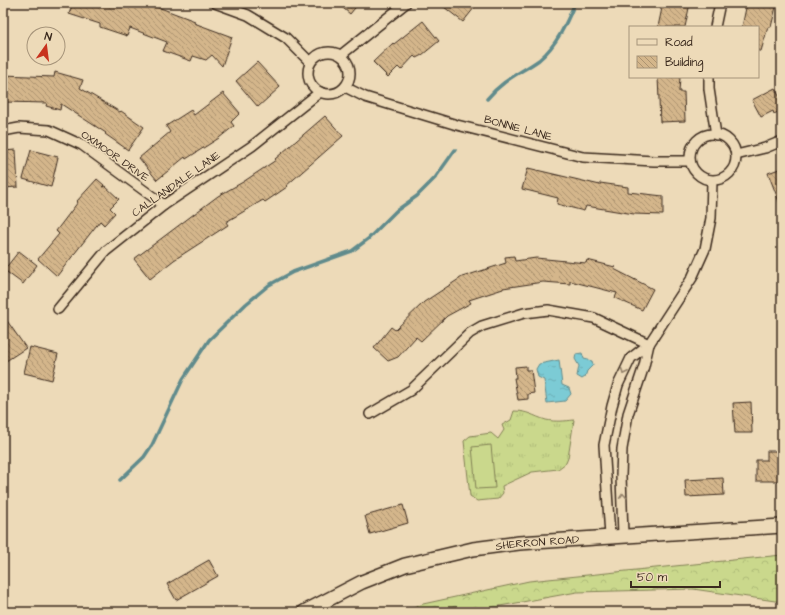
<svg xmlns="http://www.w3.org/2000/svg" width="785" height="615" font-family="'Architects Daughter',sans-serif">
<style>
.grass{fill:url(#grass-tufts);stroke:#828155}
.forest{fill:url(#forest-crowns);stroke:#828155}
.garden{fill:#cad88c;stroke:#828155}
.water{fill:url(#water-ripples);stroke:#618b8c}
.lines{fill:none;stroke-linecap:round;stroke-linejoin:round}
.stream{stroke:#618b8c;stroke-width:3.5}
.building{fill:url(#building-back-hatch);stroke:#3b2a1e}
.street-casing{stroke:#3b2a1e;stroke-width:12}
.secondary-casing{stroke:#3b2a1e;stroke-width:16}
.street{stroke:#eddab8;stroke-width:9}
.secondary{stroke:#eddab8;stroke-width:13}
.oneway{stroke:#94826b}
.labels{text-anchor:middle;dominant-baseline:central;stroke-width:3;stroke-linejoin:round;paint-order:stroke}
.street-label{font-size:11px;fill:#3b2a1e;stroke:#eddab8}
</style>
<defs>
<pattern id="grass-tufts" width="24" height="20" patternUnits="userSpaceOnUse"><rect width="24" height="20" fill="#cad88c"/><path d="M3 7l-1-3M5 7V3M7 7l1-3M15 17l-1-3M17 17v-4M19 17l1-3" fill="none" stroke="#aeba78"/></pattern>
<pattern id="forest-crowns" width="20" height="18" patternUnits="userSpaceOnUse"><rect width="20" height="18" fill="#cad88c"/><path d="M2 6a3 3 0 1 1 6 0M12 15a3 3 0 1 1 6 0" fill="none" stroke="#aeba78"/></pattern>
<pattern id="water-ripples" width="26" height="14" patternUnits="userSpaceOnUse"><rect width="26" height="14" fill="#7bcbd5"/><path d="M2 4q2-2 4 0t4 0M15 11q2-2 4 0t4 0" fill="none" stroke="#6baeb6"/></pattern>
<pattern id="building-back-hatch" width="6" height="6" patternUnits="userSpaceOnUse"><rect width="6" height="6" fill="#d4b68b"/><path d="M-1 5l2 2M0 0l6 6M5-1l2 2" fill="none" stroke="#ad9471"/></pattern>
</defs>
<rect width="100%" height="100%" fill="#eddab8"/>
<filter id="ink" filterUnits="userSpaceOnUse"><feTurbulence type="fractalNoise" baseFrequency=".025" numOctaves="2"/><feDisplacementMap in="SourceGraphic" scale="8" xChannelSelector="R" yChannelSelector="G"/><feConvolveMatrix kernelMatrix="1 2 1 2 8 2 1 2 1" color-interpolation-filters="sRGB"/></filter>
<g filter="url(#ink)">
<!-- grass -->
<path class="grass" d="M514 411C528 411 533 416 546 420 556 422 565 421 574 420L568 458 566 463 558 469 532 472 502 486 503 493 498 499 477 501 470 496 464 441 470 436 491 433 498 439 504 430 502 425 511 420Z"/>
<!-- forest -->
<path class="forest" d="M782 555V602L693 589 577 592 467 612H405L423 604 529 581Z"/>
<!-- garden -->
<path class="garden" d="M491 445 495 488 476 489 472 447Z"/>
<!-- water -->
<g class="water">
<path d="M582 353 584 359 592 361 593 365 587 371 585 377 582 379 577 376 579 366 575 359 576 354Z"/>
<path d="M559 360 562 385 569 388 571 394 565 401 547 403 544 380 538 377 536 369 539 364Z"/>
</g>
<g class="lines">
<!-- stream -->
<g class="stream">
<path d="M487 99C504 79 519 74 539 60 557 45 566 24 575 3"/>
<path d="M120 480 144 457 152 445 183 379 209 340 246 304 269 285 293 272 352 251 368 239 396 211 417 196 435 178 455 150"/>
</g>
</g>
<!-- building -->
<g class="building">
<path d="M73 3H147L195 21 194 23 232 37 222 66 212 55 206 60 193 56 191 61 163 51 167 42 130 28 127 36 100 27V24L69 14Z"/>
<path d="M337 3H359L350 14Z"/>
<path d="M439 3H478L463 22Z"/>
<path d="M663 3H690L685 27H658Z"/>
<path d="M747 3H777L771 27H768L761 51H758V27H742Z"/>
<path d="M423 21 439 41 422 55 416 58 414 56 401 70 398 67 388 77 373 62 393 43 394 44Z"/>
<path d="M257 62 280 87 258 107 236 81Z"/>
<path d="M55 72 83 80 80 88 120 112 121 111 144 127 128 150 105 134 106 133 61 104 60 110 46 106 47 103 3 102V75L54 77Z"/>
<path d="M658 77H680L679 92H684L685 121 660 122Z"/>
<path d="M775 88 782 102V110L774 114 773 111 761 117 752 100Z"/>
<path d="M223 93 240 113 231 122 234 126 219 138 186 159 185 157 157 180 139 158 170 132 166 126 191 110 194 115Z"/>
<path d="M325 116 343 136 286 186 287 187 265 202 263 200 226 222 228 225 174 260 150 279 134 259 218 196 243 182 276 160 275 159Z"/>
<path d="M16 150 18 187 3 188V151Z"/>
<path d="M31 150 58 157 51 187 23 179Z"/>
<path d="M528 168 600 185V183L628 187V192L663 196V215L634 214 586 206 584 211 557 204 558 198 522 189Z"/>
<path d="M782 168V207H781L768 173Z"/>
<path d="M97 179 104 185 102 187 105 186 119 199 110 208 115 213 104 225 100 221 57 276 38 259 59 234 56 231 78 202 77 201Z"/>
<path d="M19 251 37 265 23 284 4 270Z"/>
<path d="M514 256 515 261 536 258 586 263 587 260 615 267 614 269 653 289 642 310 615 298 617 293 570 281V284L543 282 503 288V289L469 300 471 303 447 316 421 341 416 337 398 357 388 361 374 348 391 327 395 330 424 302 462 277 506 263 505 257Z"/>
<path d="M3 315 26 348 3 363Z"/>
<path d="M30 347 58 354 52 380 24 373Z"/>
<path d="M526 366V370H531L534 393 528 394V399L518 400 514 378H516L515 367Z"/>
<path d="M751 402 752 433H735L733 403Z"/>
<path d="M767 451H782V481H756V460H767Z"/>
<path d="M723 478 724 495 686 497 685 480Z"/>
<path d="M403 505 408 523 370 534 365 516Z"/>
<path d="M209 560 218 576 176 600 167 584Z"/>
</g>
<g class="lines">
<defs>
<g id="street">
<path d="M215 3 248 15 286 38 310 62"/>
<path d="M715 27 720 3"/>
<circle cx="329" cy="73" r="21"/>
<path d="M341 55 406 3"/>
<path d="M709 77V89L716 135"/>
<path d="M345 87 365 97 457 125 583 157 654 161H690"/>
<path d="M3 131 19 128 49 130 82 145 164 205"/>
<circle cx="713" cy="157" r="23"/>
<path d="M736 155 765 148 782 141"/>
<path d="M58 309 106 251 164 205 252 146 320 92"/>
<path d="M370 414 411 390 470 333 482 326 524 313 548 310 594 318 649 344"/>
<path d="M623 535 621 476 622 449 628 414 644 366 649 344"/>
<path d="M610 536 604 445 612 406 618 385 631 358 649 344 692 278 705 249 711 218 712 181"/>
</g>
<g id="secondary">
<path id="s1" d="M304 612 362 582 405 565 473 549 519 543 782 526"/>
</g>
</defs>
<!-- street casing -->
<use href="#street" class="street-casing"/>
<!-- secondary casing -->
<use href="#secondary" class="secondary-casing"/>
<!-- street -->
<use href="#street" class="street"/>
<!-- secondary -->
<use href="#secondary" class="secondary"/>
</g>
<!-- one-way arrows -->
<defs><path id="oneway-chevron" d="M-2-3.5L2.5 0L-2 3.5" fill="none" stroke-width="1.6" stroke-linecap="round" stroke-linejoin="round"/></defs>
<g class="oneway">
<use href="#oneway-chevron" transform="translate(624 372) rotate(115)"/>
<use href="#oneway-chevron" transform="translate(623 496) rotate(-94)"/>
</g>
</g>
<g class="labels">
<!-- street labels -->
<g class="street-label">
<text transform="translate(518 128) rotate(15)">BONNIE LANE</text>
<text transform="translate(115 156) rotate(35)">OXMOOR DRIVE</text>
<text transform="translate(176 184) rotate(-35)">CALLANDALE LANE</text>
<text stroke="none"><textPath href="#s1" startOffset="246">SHERRON ROAD</textPath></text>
</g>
</g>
<!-- margin -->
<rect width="785" height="615" fill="none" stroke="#eddab8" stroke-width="16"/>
<rect x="8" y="8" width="769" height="599" fill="none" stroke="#3b2a1e" stroke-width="1.5" filter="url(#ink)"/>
<!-- legend -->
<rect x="629" y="26" width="130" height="52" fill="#eddab8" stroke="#a6947a"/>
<rect x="637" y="39" width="20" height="6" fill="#eddab8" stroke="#a6947a"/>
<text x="665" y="46" font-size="12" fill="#3b2a1e">Road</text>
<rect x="637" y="56" width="20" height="12" fill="url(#building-back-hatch)" stroke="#a6947a"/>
<text x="665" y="66" font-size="12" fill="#3b2a1e">Building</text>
<!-- north arrow -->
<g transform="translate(46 46) rotate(14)"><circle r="19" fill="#eddab8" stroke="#a6947a"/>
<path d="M0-3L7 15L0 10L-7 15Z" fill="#c8321e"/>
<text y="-6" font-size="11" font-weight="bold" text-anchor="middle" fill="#3b2a1e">N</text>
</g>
<!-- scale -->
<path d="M631 581v6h89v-6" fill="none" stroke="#3b2a1e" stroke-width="2"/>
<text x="637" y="581" font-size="12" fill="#3b2a1e" stroke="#eddab8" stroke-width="3" paint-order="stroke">50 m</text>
</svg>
